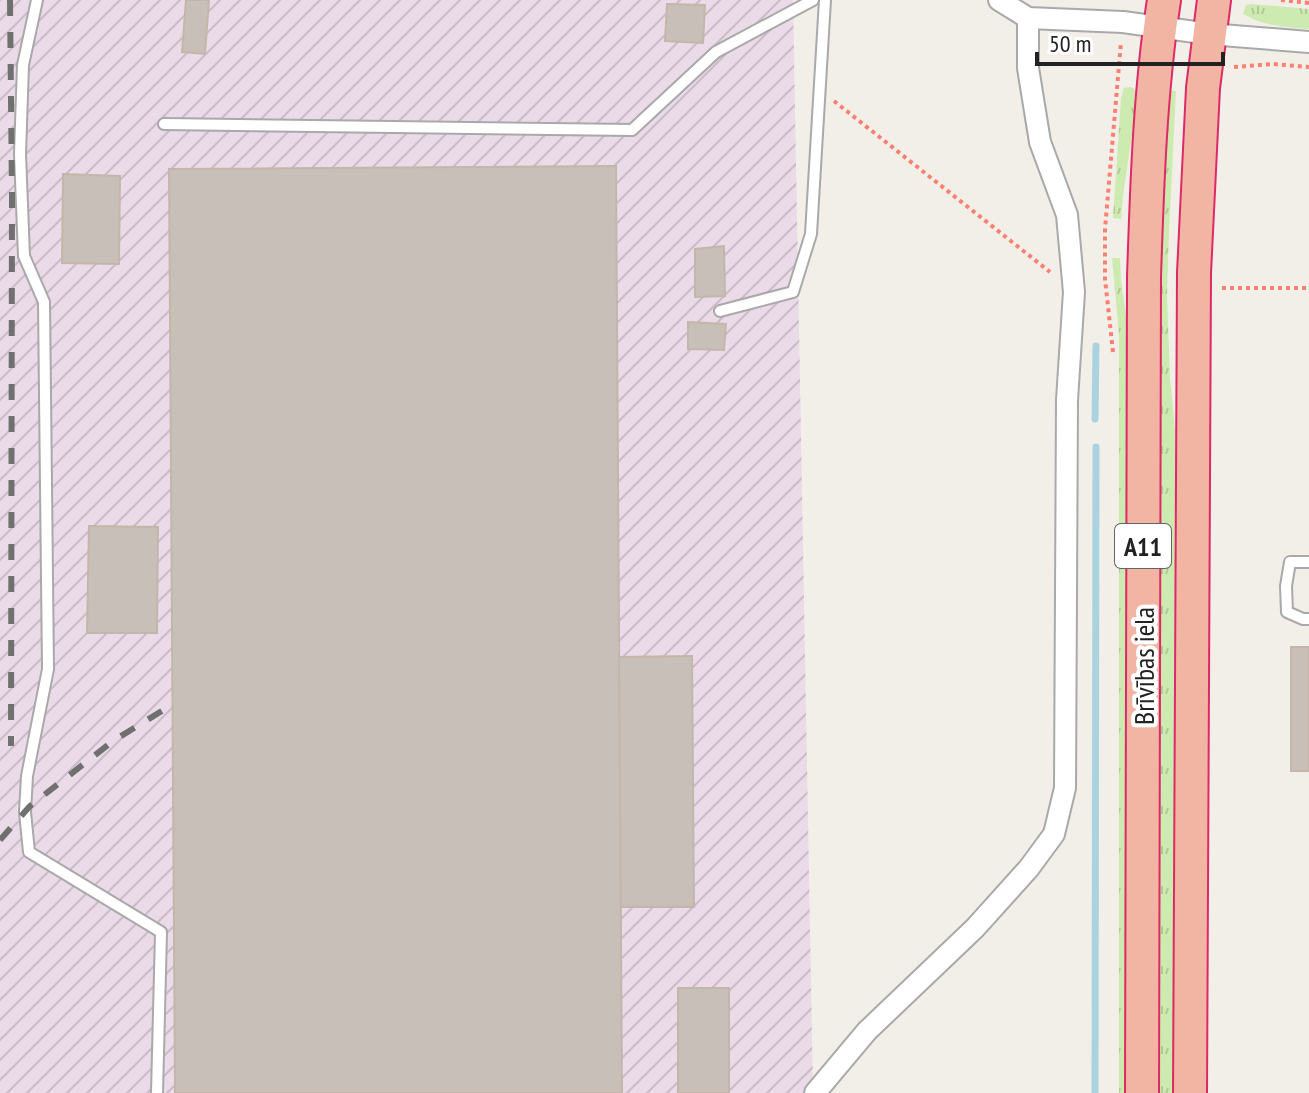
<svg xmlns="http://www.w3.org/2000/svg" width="1309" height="1093" font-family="'PT Sans Narrow',sans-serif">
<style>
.industrial{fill:url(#industrial-furrows)}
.grass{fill:url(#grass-tufts)}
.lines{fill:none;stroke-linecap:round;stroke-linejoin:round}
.stream{stroke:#aad3df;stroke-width:7}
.building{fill:#c7bfb8;stroke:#c4b6ab;stroke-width:2}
.service-casing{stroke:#a9a9a9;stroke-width:14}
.minor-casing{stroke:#a9a9a9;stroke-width:24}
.trunk-casing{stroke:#dc2a67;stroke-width:36}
.path{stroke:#fa8072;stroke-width:4;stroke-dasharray:4 4;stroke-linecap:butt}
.service{stroke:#fff;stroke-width:10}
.minor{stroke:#fff;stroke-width:20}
.trunk{stroke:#f2b4a3;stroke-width:32}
.rail{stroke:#707070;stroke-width:6;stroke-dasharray:16 16;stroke-linecap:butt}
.labels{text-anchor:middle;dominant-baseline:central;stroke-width:8;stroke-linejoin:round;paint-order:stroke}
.shield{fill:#fff;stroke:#646464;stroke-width:2}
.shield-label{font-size:26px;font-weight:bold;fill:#222}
.street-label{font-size:28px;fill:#222;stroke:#fff}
</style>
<defs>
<pattern id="industrial-furrows" width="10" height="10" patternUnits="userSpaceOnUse" patternTransform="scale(2)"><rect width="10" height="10" fill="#ebdbe8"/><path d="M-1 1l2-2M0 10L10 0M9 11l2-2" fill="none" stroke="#c9bcc7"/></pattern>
<pattern id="grass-tufts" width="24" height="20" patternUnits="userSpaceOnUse" patternTransform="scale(2)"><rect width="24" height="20" fill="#cdebb0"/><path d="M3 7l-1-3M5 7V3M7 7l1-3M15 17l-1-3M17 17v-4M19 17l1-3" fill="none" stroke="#b0c997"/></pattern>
</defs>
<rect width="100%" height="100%" fill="#f2efe9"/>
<!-- industrial -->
<path class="industrial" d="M0 0H793L813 1093H0Z"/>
<!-- grass -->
<g class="grass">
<path d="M1252 4 1309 9V29C1285 27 1264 26 1243 14L1246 5Z"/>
<path d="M1130 87 1135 89 1138 94 1123 196 1121 219 1113 218 1121 98 1124 88Z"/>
<path d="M1166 90 1176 91 1169 232 1167 296 1170 377 1175 429 1178 526 1176 1093H1154L1156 265Z"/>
<path d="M1112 258H1120L1121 280 1129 337 1128 1093H1119V335Z"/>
</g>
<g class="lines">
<!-- stream -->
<g class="stream">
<path d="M1095 419 1096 346"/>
<path d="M1095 1093 1096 447"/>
</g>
</g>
<!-- building -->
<g class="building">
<path d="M186 0H209L205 54 182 52Z"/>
<path d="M667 4 705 5 703 43 665 41Z"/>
<path d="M616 166 622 1093H175L169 169Z"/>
<path d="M63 174 120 176 119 264 62 263Z"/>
<path d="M724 246 725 296 695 297V249Z"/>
<path d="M688 322 726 324 724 350 688 349Z"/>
<path d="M89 526 158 527 157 633H87Z"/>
<rect x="1291" y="647" width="18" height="124"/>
<path d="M692 656 694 907H621L619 657Z"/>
<rect x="678" y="988" width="51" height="105"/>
</g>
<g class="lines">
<defs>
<g id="service">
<path d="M37 0 23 65 20 154 24 256 44 302 48 669 27 776 25 812 29 852 161 932 157 1093"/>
<path d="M164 124 632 130 716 52 813 0"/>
<path d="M720 311 793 292 811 234 825 0"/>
<path d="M1309 562H1290L1286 586 1287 612 1303 619H1309"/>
</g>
<g id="minor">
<path d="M999 0 1028 18 1123 22 1209 34 1309 42"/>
<path d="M815 1093 867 1031 975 928 1029 868 1054 834 1065 788 1067 400 1074 292 1067 215 1040 142 1028 68V18"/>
</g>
<g id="trunk">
<path d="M1142 1093 1144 277C1147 185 1150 91 1164 0"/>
<path d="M1190 1093 1194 273 1203 88 1214 0"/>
</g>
</defs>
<!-- service casing -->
<use href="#service" class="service-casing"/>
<!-- minor casing -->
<use href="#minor" class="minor-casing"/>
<!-- trunk casing -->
<use href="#trunk" class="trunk-casing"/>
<!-- path -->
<g class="path">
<path d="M1281 0 1309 3"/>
<path d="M1234 67 1273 64 1309 67"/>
<path d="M834 101 1050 272"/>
<path d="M1222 288H1309"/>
<path d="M1113 352 1105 279V229L1121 42"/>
</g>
<!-- service -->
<use href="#service" class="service"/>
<!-- minor -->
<use href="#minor" class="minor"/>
<!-- trunk -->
<use href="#trunk" class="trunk"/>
<!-- rail -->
<g class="rail">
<path d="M10 0 12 196 11 746"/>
<path d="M0 840 30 806 113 741 170 706"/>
</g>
</g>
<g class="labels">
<!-- shield labels -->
<rect class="shield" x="1115" y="524" width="56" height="44" rx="6"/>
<g class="shield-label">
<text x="1143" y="546">A11</text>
</g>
<!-- street labels -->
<g class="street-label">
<text transform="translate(1143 666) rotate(-90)">Brīvības iela</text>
</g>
</g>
<!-- scale -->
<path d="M1037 52v12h186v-12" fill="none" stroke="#222222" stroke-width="4"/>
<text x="1049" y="52" font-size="24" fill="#222222" stroke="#ffffff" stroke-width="6" paint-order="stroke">50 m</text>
</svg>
